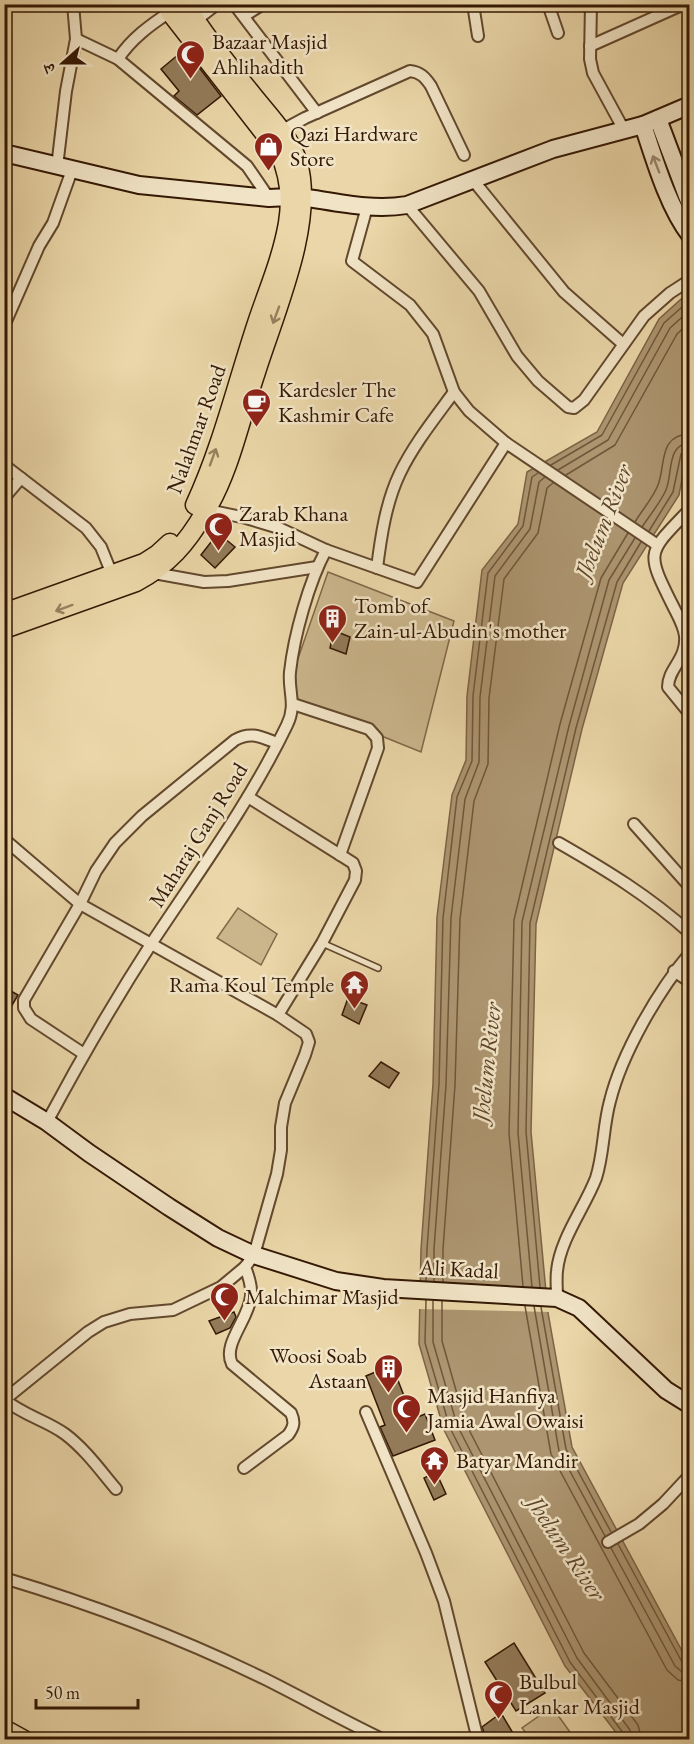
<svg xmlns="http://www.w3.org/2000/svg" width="694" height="1744" font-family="'EB Garamond','Noto Serif Devanagari',serif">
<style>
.green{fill:#cbb68c;stroke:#806748;stroke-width:1.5}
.water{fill:#ac9570;stroke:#7c6345;stroke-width:1.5}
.pier{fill:#ead6a8}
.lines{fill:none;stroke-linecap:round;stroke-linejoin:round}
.shore{stroke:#70563a;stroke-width:1.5}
.building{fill:#937b59;stroke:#341804;stroke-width:1.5}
.lane-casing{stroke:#62482d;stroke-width:8}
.street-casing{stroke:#62482d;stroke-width:14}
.secondary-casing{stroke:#341804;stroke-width:20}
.primary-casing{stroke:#341804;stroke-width:21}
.lane{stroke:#f1e4c6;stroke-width:5}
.street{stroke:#f1e4c6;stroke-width:10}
.secondary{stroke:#f1e4c6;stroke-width:16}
.primary{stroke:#ead6a8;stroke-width:18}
.oneway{stroke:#9c886f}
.oneway2{stroke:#98805e}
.labels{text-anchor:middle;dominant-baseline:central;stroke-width:5;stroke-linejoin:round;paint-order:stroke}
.poi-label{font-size:22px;fill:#341804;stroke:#f1e4c6;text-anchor:start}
.street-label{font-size:22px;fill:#341804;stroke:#f1e4c6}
.water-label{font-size:24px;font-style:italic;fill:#5e442a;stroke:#f1e4c6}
</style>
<rect width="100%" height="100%" fill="#ead6a8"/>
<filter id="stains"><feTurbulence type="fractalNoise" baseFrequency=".00333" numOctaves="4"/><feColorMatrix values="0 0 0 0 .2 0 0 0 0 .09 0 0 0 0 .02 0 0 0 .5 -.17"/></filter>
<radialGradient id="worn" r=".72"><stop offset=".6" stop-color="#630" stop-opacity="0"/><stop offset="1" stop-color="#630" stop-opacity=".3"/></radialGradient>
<!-- green -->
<g class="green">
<path d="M328 572 454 621 421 752 384 737 371 726 295 701 293 673Z"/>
<path d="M238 908 277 934 261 965 217 938Z"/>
<path d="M552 1707 575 1739H531L522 1728Z"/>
</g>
<!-- water -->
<path class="water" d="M689 292V443L679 495 623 583 582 729 536 924 531 1132 548 1313 572 1447 689 1664V1739H621L565 1666 444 1430 419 1344 421 1249 433 1084 437 917 452 795 466 760 467 696 482 570 518 524 527 472 597 432 659 319Z"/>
<!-- pier -->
<path class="pier" d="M417 1285 549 1289 551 1312 417 1309Z"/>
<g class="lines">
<!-- shore -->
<g class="shore">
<path d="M551 465 602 435 664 323 690 300"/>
<path d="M558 470 608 440 670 328 690 310"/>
<path d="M566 475 615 445 677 334 690 322"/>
<path d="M635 522C642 510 653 498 658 485 666 464 658 435 690 434"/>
<path d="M642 527C650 515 660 503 666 490 673 474 666 444 690 443"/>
<path d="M649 531 673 492 681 454 685 451 690 450"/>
<path d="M426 1281 427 1249 439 1084 443 918 457 797 472 761 473 696 488 573 523 526 532 477 538 473"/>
<path d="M434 1281V1249L446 1085 451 918 465 799 479 762 480 697 495 576 530 529 539 482 545 477"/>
<path d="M443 1282V1249L455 1085 460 919 474 801 488 764 489 698 504 579 538 533 547 488 553 483"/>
<path d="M523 1286 509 1133 514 920 560 724 601 578 628 533"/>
<path d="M532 1287 518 1133 522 922 569 726 609 580 635 538"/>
<path d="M540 1287 526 1132 530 923 576 728 617 582 641 542"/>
<path d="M426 1300 425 1343 450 1428 570 1662 624 1734 625 1740"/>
<path d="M433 1301V1342L457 1425 577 1658 630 1730 633 1740"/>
<path d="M442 1301V1341L465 1422 584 1653 638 1725 642 1740"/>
<path d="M525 1306 551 1454 667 1670 678 1680 690 1682"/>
<path d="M534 1306 559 1451 605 1536"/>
<path d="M541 1307 566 1449 611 1532"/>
<path d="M618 1544 682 1662 690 1665"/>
<path d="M611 1548 675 1666 682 1672 690 1673"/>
</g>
</g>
<!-- building -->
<g class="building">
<path d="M185 49 221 96 197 115 174 96 179 91 161 69Z"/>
<path d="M218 533 235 547 215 568 201 555Z"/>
<path d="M340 633 350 637 346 654 330 648 333 634Z"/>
<path d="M4 987 18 995 4 1019Z"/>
<path d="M348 998 367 1005 359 1024 342 1015Z"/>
<path d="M381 1062 399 1073 389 1088 369 1076Z"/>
<path d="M234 1312 236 1317 230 1328 216 1334 209 1321Z"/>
<path d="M392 1365 413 1419 425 1414 435 1440 393 1456 380 1427 385 1425 366 1376Z"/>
<path d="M436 1472 446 1494 434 1500 424 1478Z"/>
<path d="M514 1643 545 1693 516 1711 485 1662Z"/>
<path d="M501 1713 517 1740H487L482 1727Z"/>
</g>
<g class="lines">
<defs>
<g id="lane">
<path d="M4 700V703"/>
<path d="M322 943 378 968"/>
</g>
<g id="street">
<path d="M234 4 317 113"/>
<path d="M473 4 478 36"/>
<path d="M548 4 558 33"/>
<path d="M591 4 590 59 593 73 624 130"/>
<path d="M244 16 263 4"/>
<path d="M195 21 217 4"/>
<path d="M76 39 118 59 247 166 269 198"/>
<path d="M590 46 684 4"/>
<path d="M118 59C131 39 150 25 170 12"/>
<path d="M279 132 305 118 410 71C420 72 425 77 431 86L464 155"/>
<path d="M57 167 66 91 76 39 73 4"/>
<path d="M473 180 564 292 623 344"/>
<path d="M407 205 479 291 517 356 538 381 568 407 574 408 584 400 644 316 670 293 690 280"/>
<path d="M367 207 352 261 410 305 433 334 454 392 469 411 506 443 656 544"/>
<path d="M4 326 39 246 53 223 72 170"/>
<path d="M4 465 86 528 101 547 113 577"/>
<path d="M4 498 21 478"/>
<path d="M203 509 246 518 279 528 326 550 417 582 506 443"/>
<path d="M690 509C647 554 645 550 673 606 678 616 684 626 685 636 687 660 668 668 668 687L690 714"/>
<path d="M377 568C381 536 386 502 400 473 414 444 435 418 454 392"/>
<path d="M154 573 204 582 228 581 317 567"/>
<path d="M293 704 369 729 377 738 378 748 340 855"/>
<path d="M634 824 690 887"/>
<path d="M4 839 80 904 278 1015 322 943 355 880 356 871 353 863 248 797"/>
<path d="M559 843C606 870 649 896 690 933"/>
<path d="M674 971 690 982"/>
<path d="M84 1054 31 1019 24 1008V1000L80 904 96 871 115 843 142 816 235 740C251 731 261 737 277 743"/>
<path d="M47 1122C80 1060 115 1000 153 941 200 870 250 802 287 725 297 705 288 691 290 672 294 635 309 582 326 550"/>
<path d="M557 1298C557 1289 556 1279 557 1271 560 1239 585 1207 596 1178 604 1153 603 1126 610 1101 622 1053 658 991 690 953"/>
<path d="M4 1399C22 1415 46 1420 65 1434 85 1449 100 1470 116 1489"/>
<path d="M4 1400 88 1332 104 1322 130 1314 173 1310 221 1287 245 1267 254 1255 277 1174 281 1150V1127L285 1103 305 1055 309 1042 306 1034 278 1015"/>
<path d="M366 1412 426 1553 444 1601 478 1740"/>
<path d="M244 1468 288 1435C294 1427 295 1422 291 1413L232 1364C222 1344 249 1319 251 1296 252 1286 249 1277 245 1267"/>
<path d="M608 1542 639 1524 663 1504 690 1475"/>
<path d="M4 1578C94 1605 181 1638 265 1679 305 1699 344 1721 384 1740"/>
</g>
<g id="secondary">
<path d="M658 119 690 204"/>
<path d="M643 125C654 158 668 207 690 235"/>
<path d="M4 153 139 185 269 198 290 197"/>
<path d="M301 197C336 202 372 211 407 205L553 149 643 125 690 105"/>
<path d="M4 1096 47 1122 89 1153 169 1207 218 1238 254 1255 336 1281 383 1288 557 1298 579 1308 666 1390 690 1405"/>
</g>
<g id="primary">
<path d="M167 4 170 12 279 152C289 174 292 199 288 223 282 258 268 290 257 323 237 383 222 447 195 505"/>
<path d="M4 613 144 563 158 554 170 543"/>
<path d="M4 629 136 582C168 565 187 543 205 512 230 471 240 420 255 375 273 316 315 225 298 163 290 136 267 114 250 92 227 64 204 35 185 4"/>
<path d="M4 1729 24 1740"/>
</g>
</defs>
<!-- lane casing -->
<use href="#lane" class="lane-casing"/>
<!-- street casing -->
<use href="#street" class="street-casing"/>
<!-- secondary casing -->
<use href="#secondary" class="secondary-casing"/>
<!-- primary casing -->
<use href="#primary" class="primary-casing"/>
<!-- lane -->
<use href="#lane" class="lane"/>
<!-- street -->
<use href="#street" class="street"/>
<!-- secondary -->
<use href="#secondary" class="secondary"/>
<!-- primary -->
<use href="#primary" class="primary"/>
</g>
<!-- one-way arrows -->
<defs><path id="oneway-shaft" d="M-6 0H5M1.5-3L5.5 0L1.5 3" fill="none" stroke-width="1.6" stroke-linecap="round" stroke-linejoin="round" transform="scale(1.5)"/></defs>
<use class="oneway" href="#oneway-shaft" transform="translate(656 164) rotate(-111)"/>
<g class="oneway2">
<use href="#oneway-shaft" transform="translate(276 315) rotate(110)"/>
<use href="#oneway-shaft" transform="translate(213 457) rotate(-70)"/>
<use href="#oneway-shaft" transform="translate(64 608) rotate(160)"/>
</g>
<!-- icons -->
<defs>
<symbol id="mosque-pin" viewBox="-11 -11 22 30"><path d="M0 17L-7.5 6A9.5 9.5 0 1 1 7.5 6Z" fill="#8f2418" stroke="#f1e4c6"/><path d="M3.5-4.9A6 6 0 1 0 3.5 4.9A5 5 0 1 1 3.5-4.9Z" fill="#fff"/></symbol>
<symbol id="shop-pin" viewBox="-11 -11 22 30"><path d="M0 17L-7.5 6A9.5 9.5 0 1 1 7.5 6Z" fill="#8f2418" stroke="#f1e4c6"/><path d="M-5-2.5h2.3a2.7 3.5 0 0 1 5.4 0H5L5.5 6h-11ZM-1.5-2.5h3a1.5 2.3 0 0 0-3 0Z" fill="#fff"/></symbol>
<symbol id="cafe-pin" viewBox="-11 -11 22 30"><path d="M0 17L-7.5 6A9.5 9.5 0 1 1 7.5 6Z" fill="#8f2418" stroke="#f1e4c6"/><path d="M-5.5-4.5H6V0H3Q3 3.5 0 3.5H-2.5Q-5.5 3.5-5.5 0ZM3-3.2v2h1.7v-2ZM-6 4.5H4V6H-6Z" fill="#fff"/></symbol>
<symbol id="building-pin" viewBox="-11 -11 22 30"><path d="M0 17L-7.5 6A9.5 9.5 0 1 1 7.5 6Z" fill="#8f2418" stroke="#f1e4c6"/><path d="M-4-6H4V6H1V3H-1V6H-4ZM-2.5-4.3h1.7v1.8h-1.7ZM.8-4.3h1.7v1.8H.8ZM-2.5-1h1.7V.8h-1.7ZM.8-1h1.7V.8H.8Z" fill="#fff"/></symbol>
<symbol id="temple-pin" viewBox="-11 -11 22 30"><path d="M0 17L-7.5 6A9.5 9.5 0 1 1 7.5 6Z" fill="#8f2418" stroke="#f1e4c6"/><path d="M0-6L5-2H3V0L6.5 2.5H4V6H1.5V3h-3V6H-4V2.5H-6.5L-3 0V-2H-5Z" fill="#fff"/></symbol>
</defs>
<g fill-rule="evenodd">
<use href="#mosque-pin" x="174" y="38" width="33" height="45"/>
<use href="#shop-pin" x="252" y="130" width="33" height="45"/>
<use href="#cafe-pin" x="240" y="386" width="33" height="45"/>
<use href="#mosque-pin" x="202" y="510" width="33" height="45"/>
<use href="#building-pin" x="316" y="602" width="33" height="45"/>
<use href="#temple-pin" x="338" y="968" width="33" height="45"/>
<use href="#mosque-pin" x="208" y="1280" width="33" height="45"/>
<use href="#building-pin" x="372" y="1352" width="33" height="45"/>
<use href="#mosque-pin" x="390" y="1392" width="33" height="45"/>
<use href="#temple-pin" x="418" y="1444" width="33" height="45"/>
<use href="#mosque-pin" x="482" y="1678" width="33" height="45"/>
</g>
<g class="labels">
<!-- poi labels -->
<g class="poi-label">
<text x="212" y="41">Bazaar Masjid<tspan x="212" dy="25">Ahlihadith</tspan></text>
<text x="290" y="133">Qazi Hardware<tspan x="290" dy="25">Store</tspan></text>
<text x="278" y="389">Kardesler The<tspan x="278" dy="25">Kashmir Cafe</tspan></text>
<text x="239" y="513">Zarab Khana<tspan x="239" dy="25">Masjid</tspan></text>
<text x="354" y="605">Tomb of<tspan x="354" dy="25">Zain-ul-Abudin's mother</tspan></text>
<text x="334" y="984" text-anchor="end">Rama Koul Temple</text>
<text x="245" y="1296">Malchimar Masjid</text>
<text x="367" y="1355" text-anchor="end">Woosi Soab<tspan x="367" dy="25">Astaan</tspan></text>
<text x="427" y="1395">Masjid Hanfiya<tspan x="427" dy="25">Jamia Awal Owaisi</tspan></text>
<text x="456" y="1460">Batyar Mandir</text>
<text x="519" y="1681">Bulbul<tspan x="519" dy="25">Lankar Masjid</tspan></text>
</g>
<!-- street labels -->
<g class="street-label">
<text transform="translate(196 429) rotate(-70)">Nalahmar Road</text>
<text transform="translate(198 835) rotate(-58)">Maharaj Ganj Road</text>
<text transform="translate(459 1269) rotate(3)">Ali Kadal</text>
</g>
<!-- water labels -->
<g class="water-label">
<text transform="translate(603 521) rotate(-69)">Jhelum River</text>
<text transform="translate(486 1062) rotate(-84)">Jhelum River</text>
<text transform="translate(567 1548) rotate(56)">Jhelum River</text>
</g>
</g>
<!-- margin -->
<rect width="694" height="1744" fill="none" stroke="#ead6a8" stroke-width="24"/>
<rect x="6" y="6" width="682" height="1732" fill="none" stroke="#341804" stroke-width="3"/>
<rect x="12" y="12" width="670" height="1720" fill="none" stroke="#341804" stroke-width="1.5"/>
<!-- north arrow -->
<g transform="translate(63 63) rotate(249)" stroke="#f1e4c6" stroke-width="4.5" paint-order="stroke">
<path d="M0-4.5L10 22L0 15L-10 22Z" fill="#341804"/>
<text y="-9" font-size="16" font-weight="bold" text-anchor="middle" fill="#341804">उ</text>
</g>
<!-- scale -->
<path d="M36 1699v9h102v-9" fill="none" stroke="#341804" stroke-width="3"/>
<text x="45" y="1699" font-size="18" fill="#341804" stroke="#f1e4c6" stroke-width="4.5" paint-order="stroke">50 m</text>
<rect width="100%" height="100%" filter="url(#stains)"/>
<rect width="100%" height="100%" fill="url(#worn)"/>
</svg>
